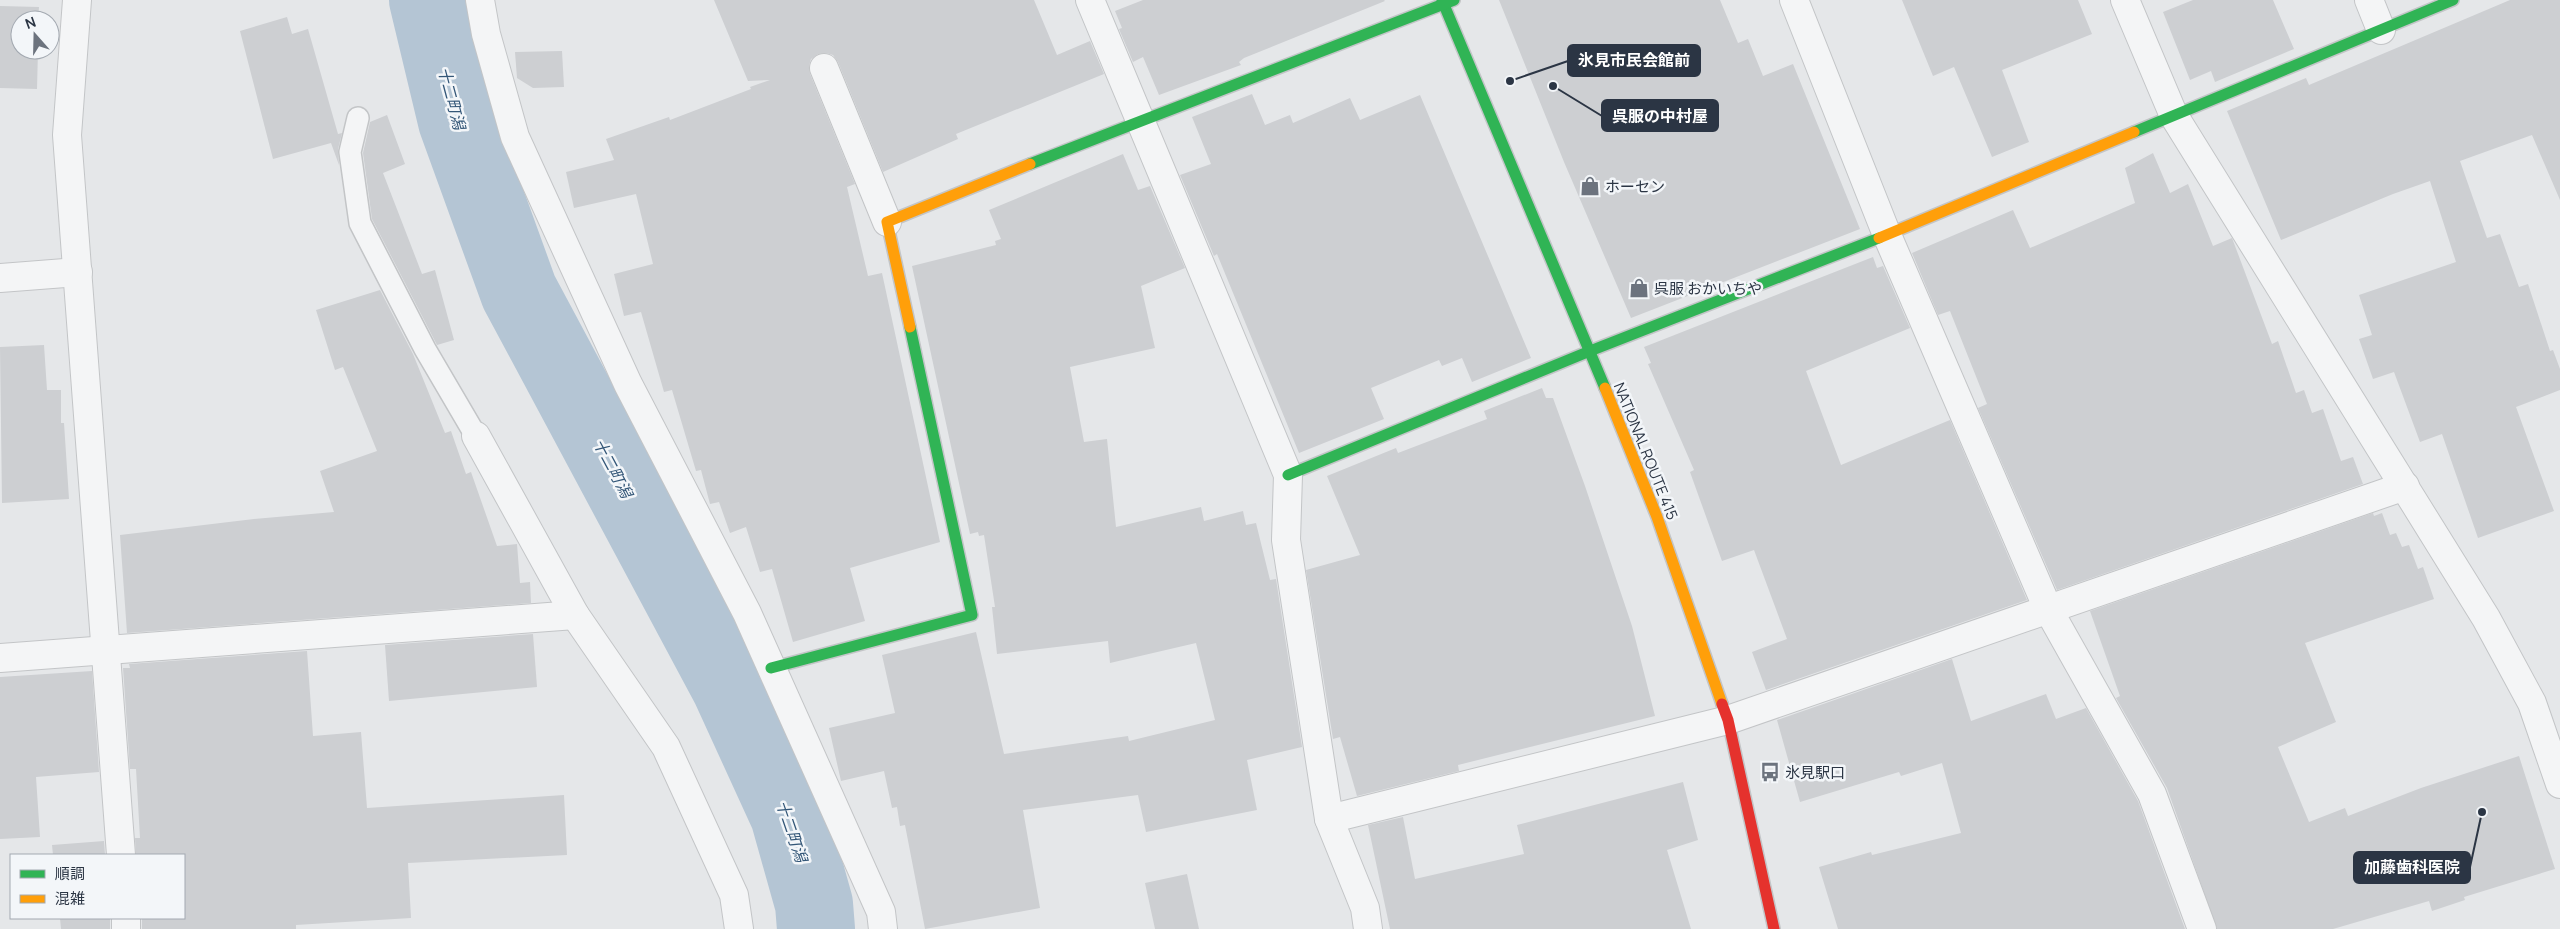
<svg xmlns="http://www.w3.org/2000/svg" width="2560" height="929" font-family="Manrope,'Noto Sans JP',sans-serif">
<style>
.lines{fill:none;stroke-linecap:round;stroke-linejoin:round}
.river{stroke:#b4c5d4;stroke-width:78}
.building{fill:#cdcfd2}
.lane-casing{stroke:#c3c5c7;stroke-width:24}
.street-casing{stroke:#c3c5c7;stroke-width:30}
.fast-casing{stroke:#c3c5c7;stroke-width:14}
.slow-casing{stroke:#c3c5c7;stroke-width:14}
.jam-casing{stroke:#c3c5c7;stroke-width:14}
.lane{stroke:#f4f5f6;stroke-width:21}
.street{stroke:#f4f5f6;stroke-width:28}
.fast{stroke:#30b455;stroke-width:11}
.slow{stroke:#ff9f0a;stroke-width:11}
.jam{stroke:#e5322d;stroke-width:11}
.labels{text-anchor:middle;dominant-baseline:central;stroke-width:5;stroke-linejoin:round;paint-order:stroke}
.poi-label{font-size:15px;fill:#2b3544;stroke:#f3f6f9;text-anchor:start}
.street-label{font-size:15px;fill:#2b3544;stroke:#f3f6f9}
.water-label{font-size:16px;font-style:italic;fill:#345778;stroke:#f3f6f9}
.leader{fill:none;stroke:#2b3544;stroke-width:2}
.callout-dot{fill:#2b3544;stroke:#f3f6f9;stroke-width:2}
.callout{fill:#2b3544;stroke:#2b3544;stroke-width:2}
.callout-label{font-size:16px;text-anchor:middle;font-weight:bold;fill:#fff}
</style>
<rect width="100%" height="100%" fill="#e5e7e9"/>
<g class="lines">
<!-- river -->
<path class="river" d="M428 0 457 121 519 292 730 686 789 815 814 904 816 929"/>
</g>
<!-- building -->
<g class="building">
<path d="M714 0H1034L1057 55 1090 41 1104 74 956 134 958 139 883 172 838 62 833 55 826 53 818 54 811 59 809 66 810 74 855 184 847 187 868 276 882 273 940 542 850 568 865 621 793 642 772 569 760 572 746 527 730 533 719 502 710 504 701 470 696 471 672 390 664 392 641 312 624 316 614 274 653 264 636 194 574 208 566 172 614 160 606 139 669 117 670 120 751 89 750 87 770 80 748 81Z"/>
<path d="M1143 0H1384L1385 1 1244 58 1239 62 1241 65 1159 95 1143 57 1133 62 1119 29 1122 28 1115 11Z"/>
<path d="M1499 0H1720L1738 43 1748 39 1763 76 1793 64 1860 229 1631 318 1564 162Z"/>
<path d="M1902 0H2078L2092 34 2002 70 2029 142 1992 157 1954 67 1933 76Z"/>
<path d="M2193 0H2273L2294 49 2215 82 2211 71 2190 80 2163 12Z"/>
<path d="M2510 0H2560V200L2532 135 2460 161 2487 238 2500 234 2519 287 2528 284 2550 351 2553 350 2560 369V390L2516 407 2554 511 2478 538 2442 434 2420 442 2394 372 2373 379 2359 339 2372 335 2359 295 2456 262 2430 181 2393 194 2281 240 2227 111 2306 78 2309 85Z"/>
<path d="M0 6 39 7 38 20H20V50H38L37 89 0 88Z"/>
<path d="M287 17 292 34 308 29 338 134 342 133 338 149 339 165 331 143 273 159 240 31Z"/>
<path d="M562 51 564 87 533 88 517 78 515 52Z"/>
<path d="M1252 94 1265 125 1290 115 1293 123 1350 98 1360 120 1420 95 1531 358 1472 382 1462 358 1442 366 1439 360 1371 388 1384 419 1299 453 1217 254 1214 256 1180 175 1211 164 1192 117Z"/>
<path d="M387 115 405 164 383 173 422 274 435 270 454 340 437 345 372 219 363 153 370 122Z"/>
<path d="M2153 153 2170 193 2188 184 2213 246 2232 238 2272 344 2278 341 2296 393 2304 390 2312 413 2323 409 2341 461 2353 457 2363 484 2057 590 1978 408 1987 404 1950 311 1938 315 1912 253 2013 210 2030 248 2135 203 2125 168Z"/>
<path d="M1123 154 1138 190 1150 186 1185 268 1141 286 1155 348 1070 367 1084 442 1107 439 1116 527 1201 507 1204 521 1243 511 1246 525 1256 523 1270 580 1276 579 1302 747 1247 760 1257 810 1146 832 1138 795 1023 810 1040 908 925 929 905 825 900 826 897 807 892 808 884 771 841 781 829 728 895 713 882 655 976 632 1004 754 1128 736 1129 741 1215 720 1196 643 1110 663 1108 641 997 654 992 607H995L984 535 979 536 978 532 970 534 912 266 996 245 995 241 1001 239 989 210Z"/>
<path d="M1873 257 1877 268 1883 266 1910 328 1806 371 1841 465 1950 420 2027 600 1766 690 1752 652 1787 639 1754 550 1722 561 1690 472 1694 470 1648 364 1651 363 1644 347Z"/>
<path d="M380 290 413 354 445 433 451 431 466 474 471 472 497 546 517 544 520 583 530 582 531 603 127 633 120 535 254 519 334 512 320 471 377 451 343 367 335 370 316 310Z"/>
<path d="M44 345 47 390H61V423H64L69 499 2 503 0 347Z"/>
<path d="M1542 388 1546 398H1553L1585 486 1632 626 1655 716 1458 765 1459 771 1357 796 1340 737 1333 739 1306 570 1360 555 1327 476 1396 448 1398 453 1487 419 1484 411Z"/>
<path d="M2373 513 2374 516 2382 513 2390 535 2396 533 2402 547 2409 545 2418 569 2423 567 2434 599 2305 643 2336 722 2278 747 2309 822 2345 808 2348 816 2421 788 2519 756 2555 869 2464 897 2465 900 2432 911 2429 901 2333 929H2217L2167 788 2116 698 2120 696 2090 611Z"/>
<path d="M533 634 537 687 389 701 385 645Z"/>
<path d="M307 651 313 736 361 732 367 808 564 795 567 855 408 863 411 918 296 925V929H142V918H184V855H136L135 838H140L136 769H130L123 668H130L129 664Z"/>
<path d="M1952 659 1971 721 2046 694 2056 719 2086 708 2138 801 2185 929H1838L1819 867 1871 852 1872 855 1961 833 1942 763 1901 776 1899 772 1800 802 1777 720Z"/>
<path d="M92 671 99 772 36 777 40 837 0 839V677Z"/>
<path d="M1683 782 1698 840 1667 850 1691 929H1390L1368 825 1403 817 1415 879 1524 854 1517 825Z"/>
<path d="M104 841 105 855H53L52 845Z"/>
<path d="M1187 874 1199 929H1155L1145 883Z"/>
<path d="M60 918H110V929H61Z"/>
</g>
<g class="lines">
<defs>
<path id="lane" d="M358 118 350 152 360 223 425 349 476 436"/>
<g id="street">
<path d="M77 0 67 135 121 855"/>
<path d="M480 0 486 34 515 137 628 384 747 613 881 912 883 929"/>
<path d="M1090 0 1288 475 1286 540 1329 819 1365 908 1368 929"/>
<path d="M1794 0 1887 235 2048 609 2152 794 2202 929"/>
<path d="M2125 0 2174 116 2486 618 2532 703 2560 784"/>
<path d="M2369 0 2381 30"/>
<path d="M824 68 887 222"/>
<path d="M0 278 78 272"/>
<path d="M476 436 575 615 666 747 734 895 739 929"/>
<path d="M0 658 575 615"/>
<path d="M1329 819 1728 720 2405 486"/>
<path d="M126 918V929"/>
</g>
<g id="fast">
<path d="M1442 0 1605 388"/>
<path d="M2134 132 2453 0"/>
<path d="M1030 164 1454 0"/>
<path d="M1288 475 1590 351 1879 238"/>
<path d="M771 668 972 615 910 327"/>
</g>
<g id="slow">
<path d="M1879 238 2134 132"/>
<path d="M910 327 887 222 1030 164"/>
<path d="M1605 388 1657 517 1722 704"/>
</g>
<path id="jam" d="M1722 704 1728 720 1774 929"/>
</defs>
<!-- lane casing -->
<use href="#lane" class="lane-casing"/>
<!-- street casing -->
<use href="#street" class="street-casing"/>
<!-- fast casing -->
<use href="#fast" class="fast-casing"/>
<!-- slow casing -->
<use href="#slow" class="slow-casing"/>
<!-- jam casing -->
<use href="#jam" class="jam-casing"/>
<!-- lane -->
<use href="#lane" class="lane"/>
<!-- street -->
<use href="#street" class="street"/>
<!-- fast -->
<use href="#fast" class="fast"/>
<!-- slow -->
<use href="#slow" class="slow"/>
<!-- jam -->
<use href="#jam" class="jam"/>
</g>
<!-- icons -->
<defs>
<symbol id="shop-bare" viewBox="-9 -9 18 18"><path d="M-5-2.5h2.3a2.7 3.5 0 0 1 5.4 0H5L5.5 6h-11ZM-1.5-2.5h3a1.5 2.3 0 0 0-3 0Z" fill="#6c737e" stroke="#f3f6f9" stroke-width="2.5" paint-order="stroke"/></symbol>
<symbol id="bus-bare" viewBox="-9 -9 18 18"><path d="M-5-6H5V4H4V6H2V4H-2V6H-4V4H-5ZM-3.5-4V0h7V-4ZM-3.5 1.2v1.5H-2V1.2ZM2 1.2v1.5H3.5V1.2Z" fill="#6c737e" stroke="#f3f6f9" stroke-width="2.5" paint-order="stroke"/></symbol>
</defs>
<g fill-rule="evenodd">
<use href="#shop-bare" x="1576" y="172" width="28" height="28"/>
<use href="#shop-bare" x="1625" y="274" width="28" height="28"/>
<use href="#bus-bare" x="1756" y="758" width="28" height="28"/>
</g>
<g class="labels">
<!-- poi labels -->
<g class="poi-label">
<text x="1605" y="186">ホーセン</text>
<text x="1654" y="288">呉服 おかいちや</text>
<text x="1785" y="772">氷見駅口</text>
</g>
<!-- street labels -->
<g class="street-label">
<text transform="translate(1646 451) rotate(68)">NATIONAL ROUTE 415</text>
</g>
<!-- water labels -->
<g class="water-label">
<text transform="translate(452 98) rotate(75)">十二町潟</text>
<text transform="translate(613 468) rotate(62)">十二町潟</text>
<text transform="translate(792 831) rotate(71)">十二町潟</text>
</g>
</g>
<!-- callouts -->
<path class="leader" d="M1510 81L1568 61M1553 86L1602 116M2482 812L2470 867"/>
<g class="callout-dot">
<circle cx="1510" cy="81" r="5"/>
<circle cx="1553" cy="86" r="5"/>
<circle cx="2482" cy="812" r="5"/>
</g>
<g class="callout">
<rect x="1568" y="45" width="132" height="31" rx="5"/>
<rect x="1602" y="100" width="116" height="31" rx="5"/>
<rect x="2354" y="852" width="116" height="31" rx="5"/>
</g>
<g class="callout-label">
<text x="1634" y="66">氷見市民会館前</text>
<text x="1660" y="122">呉服の中村屋</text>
<text x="2412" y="873">加藤歯科医院</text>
</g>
<!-- legend -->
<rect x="10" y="854" width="175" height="65" fill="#f3f6f9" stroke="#a3a9b1"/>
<rect x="20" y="870" width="25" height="8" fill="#30b455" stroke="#a3a9b1"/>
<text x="55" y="879" font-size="15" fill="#2b3544">順調</text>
<rect x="20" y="895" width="25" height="8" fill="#ff9f0a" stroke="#a3a9b1"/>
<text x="55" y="904" font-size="15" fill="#2b3544">混雑</text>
<!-- north arrow -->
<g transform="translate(35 35) rotate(340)"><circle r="24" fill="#f3f6f9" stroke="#a3a9b1"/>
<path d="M0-4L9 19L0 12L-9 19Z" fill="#6c737e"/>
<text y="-8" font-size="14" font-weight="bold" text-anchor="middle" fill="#2b3544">N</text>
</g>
</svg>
